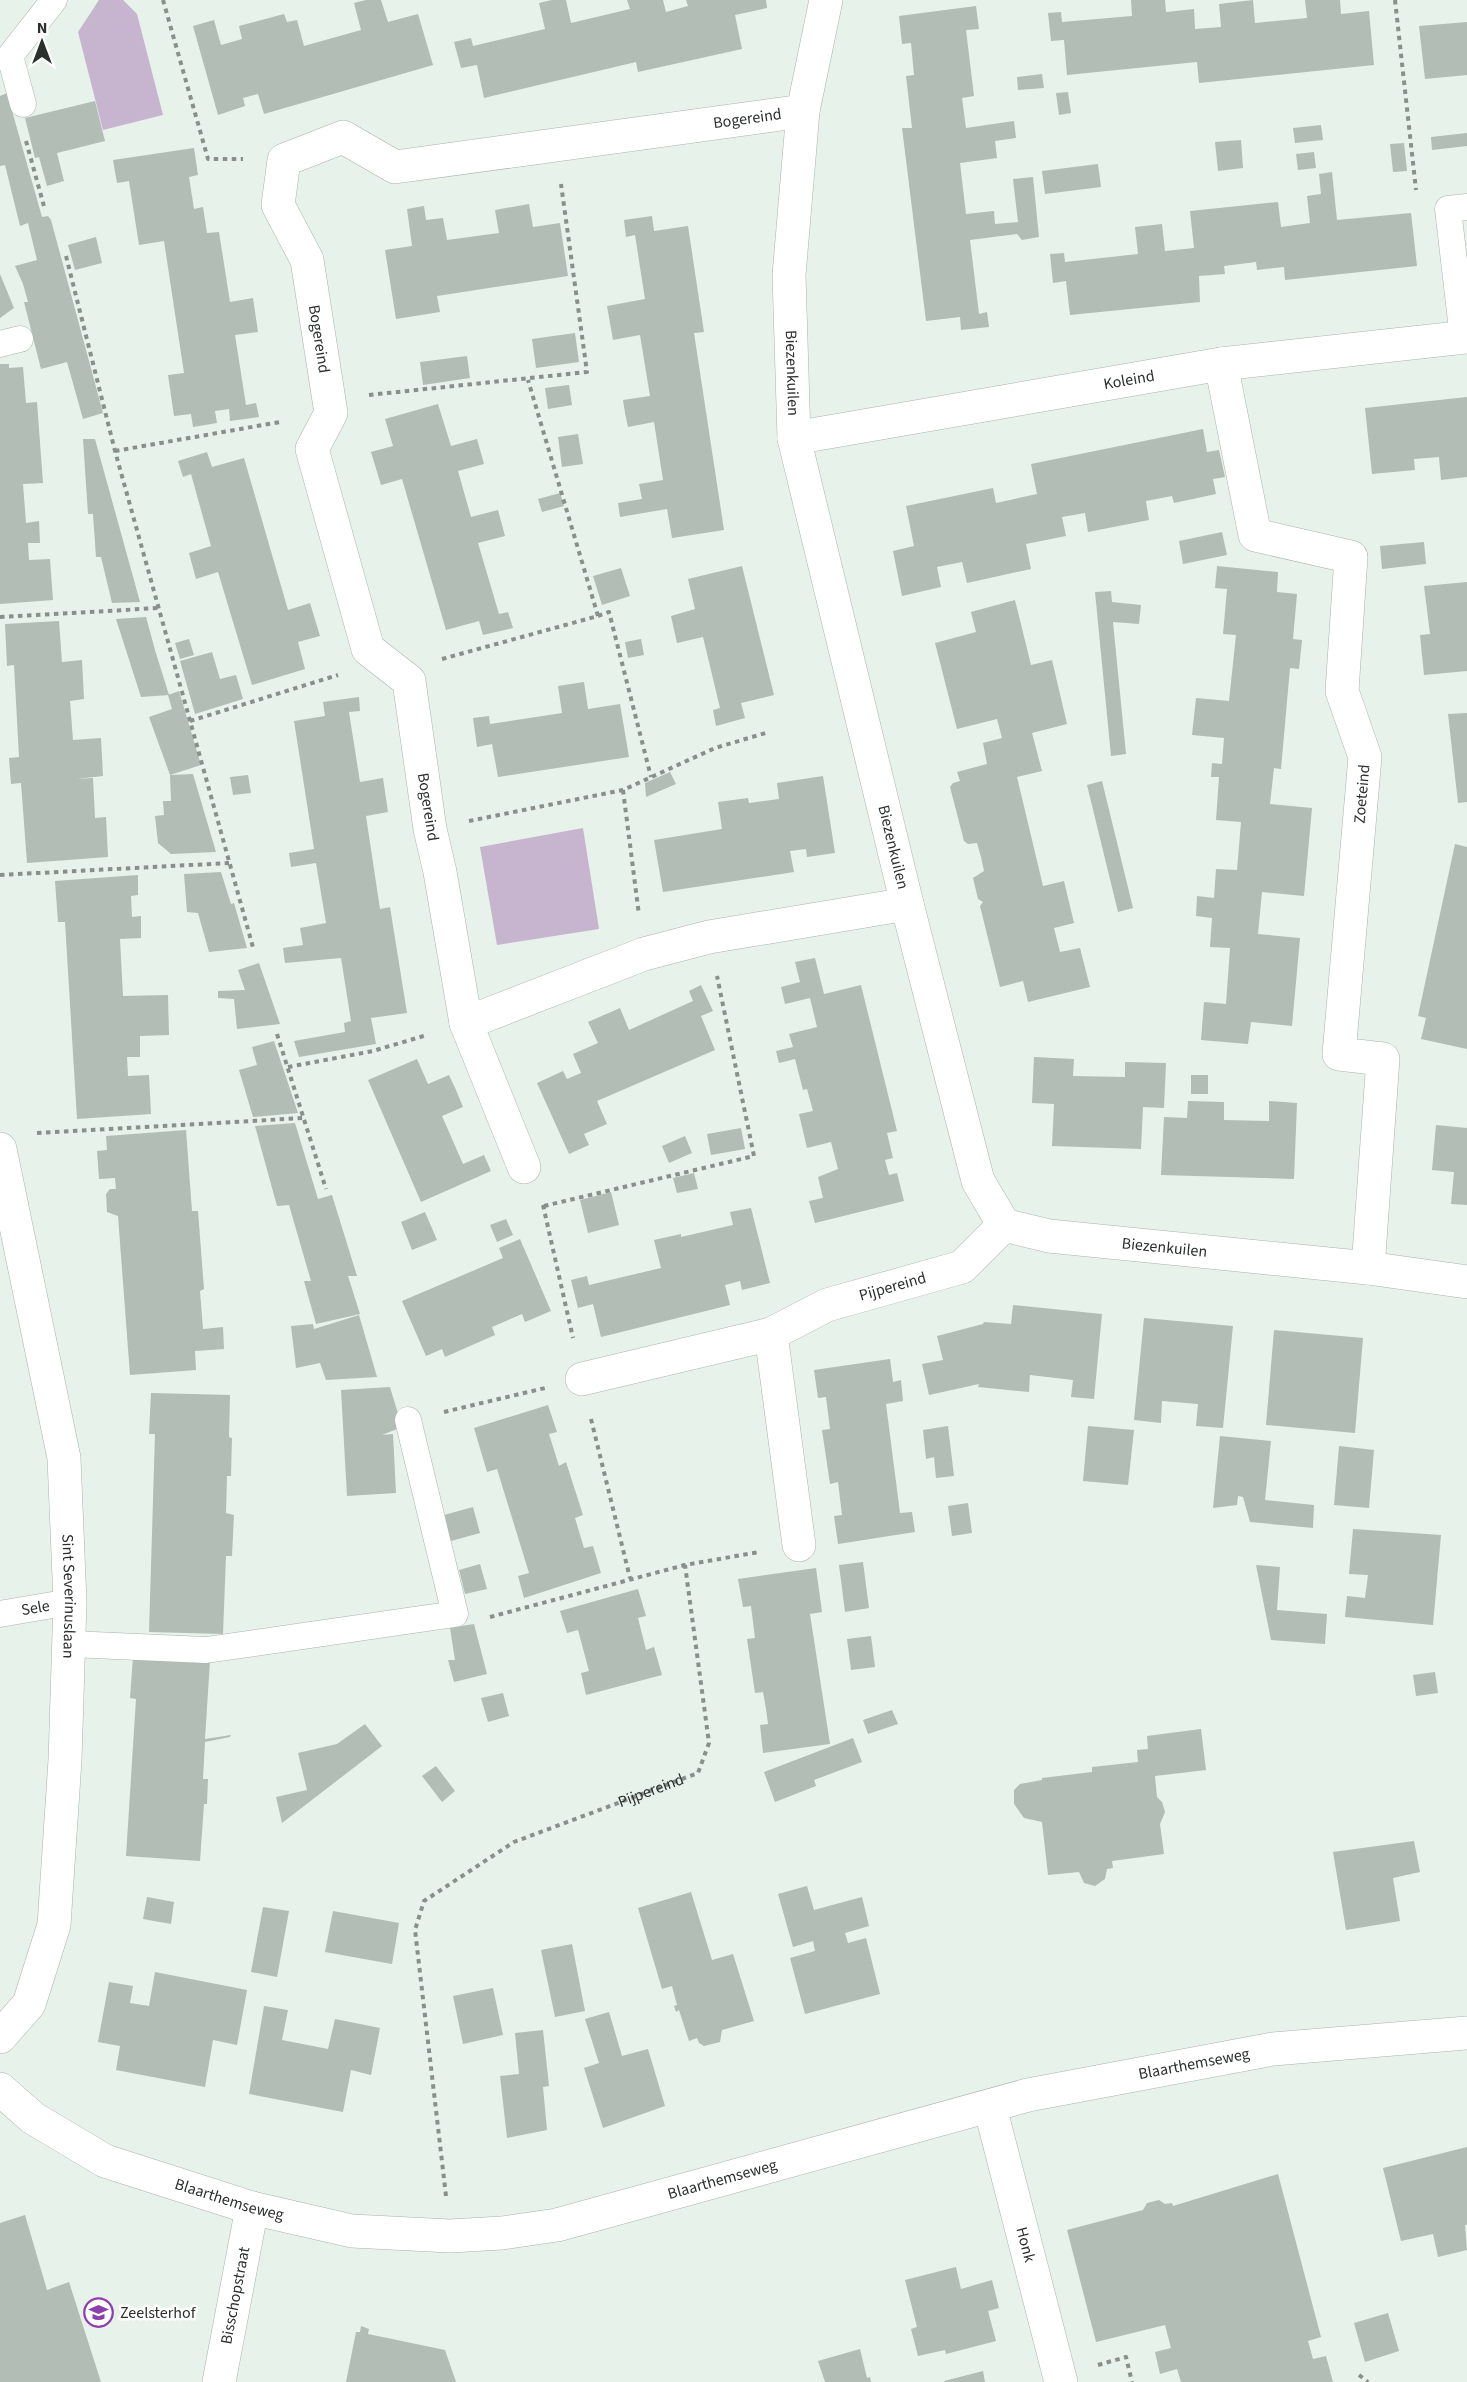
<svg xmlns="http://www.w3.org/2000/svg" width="1467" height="2382" font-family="'Source Sans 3',sans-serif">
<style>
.green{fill:#c7b5cf}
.building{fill:#b1bdb5}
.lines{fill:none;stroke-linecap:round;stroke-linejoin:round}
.service-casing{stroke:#a9b4ac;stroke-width:27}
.minor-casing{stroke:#a9b4ac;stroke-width:34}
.tertiary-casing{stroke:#a9b4ac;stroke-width:34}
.path{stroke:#89908b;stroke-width:4;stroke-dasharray:4.5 4.5;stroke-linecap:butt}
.service{stroke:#fff;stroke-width:26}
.minor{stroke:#fff;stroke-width:33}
.tertiary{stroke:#fff;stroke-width:33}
.labels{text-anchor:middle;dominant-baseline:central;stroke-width:5;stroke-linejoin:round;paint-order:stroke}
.street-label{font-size:16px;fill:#2c302d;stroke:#fff}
.poi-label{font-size:16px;fill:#2c302d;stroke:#fff;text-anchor:start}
</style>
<rect width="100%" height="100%" fill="#e7f2ea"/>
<!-- green -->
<g class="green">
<path d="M99 0H123L137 14 163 115 103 130 78 32Z"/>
<path d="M583 828 599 929 497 945 480 847Z"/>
</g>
<!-- building -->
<g class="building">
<path d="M366 0H381L388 22 418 14 433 65 264 114 258 94 243 98 245 106 218 115 193 26 214 20 221 45 242 39 239 26 284 14 287 22 297 20 304 46 361 30 354 3Z"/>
<path d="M552 0H566L571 23 630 9 627 0H663L666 12 688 6 686 0H766L767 8 735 15 742 49 638 72 636 62 484 98 477 65 461 68 454 42 471 38 473 46 545 29 539 3Z"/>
<path d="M1131 0H1165L1166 12 1194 9 1195 29 1221 27 1219 4 1253 0 1255 23 1307 18 1305 0H1340L1341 14 1369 11 1374 65 1199 83 1197 62 1067 75 1064 40 1051 41 1048 13 1061 12 1062 22 1132 16Z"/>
<path d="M976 6 979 29 966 30 974 96 962 98 966 128 1014 121 1016 138 995 141 997 158 960 163 966 214 994 211 995 224 1018 222 1013 179 1033 177 1039 237 1022 240 1017 234 970 240 979 314 987 312 989 327 961 330 960 317 926 321 902 128H912L906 76 914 75 911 43 902 44 899 16Z"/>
<path d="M1467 22V75L1425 79 1419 26Z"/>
<path d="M1042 74 1044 88 1018 90 1017 77Z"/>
<path d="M1068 92 1071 113 1059 115 1056 93Z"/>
<path d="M7 93 42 217 48 216 51 220 103 413 83 419 67 362 41 369 24 302H28L23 284 15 266 37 260 28 223 20 226 5 165 0 166V96Z"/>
<path d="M95 101 105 141 57 153 64 181 47 186 39 157 35 158 25 118Z"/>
<path d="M1321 125 1323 140 1295 143 1293 128Z"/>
<path d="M1467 133V146L1432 150 1431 137Z"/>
<path d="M1241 140 1243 168 1218 171 1215 142Z"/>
<path d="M1404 143 1407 171 1393 172 1390 144Z"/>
<path d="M194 148 198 175 189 177 194 209 203 207 207 233 219 232 230 302 253 298 258 332 235 335 246 405 256 403 259 417 230 421 229 409 215 411 217 423 193 427 191 414 174 416 168 375 184 373 164 241 139 245 129 181 117 183 113 160Z"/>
<path d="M1314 152 1316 168 1298 170 1296 154Z"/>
<path d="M1098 164 1101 187 1045 194 1042 171Z"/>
<path d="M1332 172 1337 220 1411 213 1417 266 1285 280 1284 267 1257 270 1256 262 1224 266 1225 274 1199 276 1200 302 1070 315 1066 281 1053 283 1050 254 1064 253 1065 262 1138 254 1135 227 1162 224 1165 251 1194 248 1190 211 1278 202 1281 227 1310 223 1307 196 1321 194 1319 174Z"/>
<path d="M529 204 533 227 560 223 568 276 437 296 440 312 396 319 385 250 412 246 407 209 424 206 426 220 443 218 447 240 499 233 495 210Z"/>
<path d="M652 216 654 231 688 226 704 332 694 333 724 530 672 538 667 509 620 517 618 503 642 499 639 484 663 480 654 422 628 427 625 413 623 400 650 396 640 335 613 340 607 306 645 299 635 235 626 237 624 220Z"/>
<path d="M96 237 102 263 75 270 68 245Z"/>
<path d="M0 274 14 308 0 318Z"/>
<path d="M575 333 579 362 536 368 532 339Z"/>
<path d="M467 356 470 378 423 385 420 362Z"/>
<path d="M0 364H9V368L23 367 26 403 37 402 43 483 23 484 26 523 39 521 40 543H28L29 560 50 559 53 600 0 604Z"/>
<path d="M569 385 572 405 548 409 545 388Z"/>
<path d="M1467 397V477L1441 480 1439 457 1414 459 1415 470 1372 474 1365 408Z"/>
<path d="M438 404 451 446 477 439 484 464 458 471 471 517 498 510 505 536 478 543 499 614 508 612 513 628 483 635 479 621 446 630 402 479 381 485 371 452 393 446 385 419Z"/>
<path d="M1203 429 1207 452 1219 450 1225 477 1213 479 1216 494 1174 503 1172 496 1146 501 1149 520 1088 532 1085 513 1062 517 1066 536 1026 544 1031 569 967 583 962 562 937 567 941 587 902 596 893 551 914 546 906 506 993 488 996 503 1037 494 1031 464Z"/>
<path d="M578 434 583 464 562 467 558 437Z"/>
<path d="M83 439H95L140 602 112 603 101 557H96L93 514H88Z"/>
<path d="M207 452 212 467 244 458 288 610 310 603 320 636 298 642 305 669 252 685 218 572 196 579 189 553 211 546 191 474 183 477 178 461Z"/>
<path d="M560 493 564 506 542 512 538 499Z"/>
<path d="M1222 532 1227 555 1183 564 1179 541Z"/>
<path d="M1424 542 1426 564 1382 569 1380 546Z"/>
<path d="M742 566 774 695 741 703 745 718 716 726 713 710 720 708 703 637 677 643 671 616 695 609 688 579Z"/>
<path d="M1217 566 1278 572 1277 592 1297 594 1293 639 1302 640 1299 669 1290 668 1281 769 1274 768 1270 804 1312 808 1304 896 1262 892 1258 934 1300 938 1292 1026 1251 1022 1248 1044 1201 1040 1204 1002 1226 1004 1230 948 1210 947 1212 918 1196 916 1197 896 1214 898 1216 869 1237 870 1241 822 1216 820 1219 777H1211L1212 763 1222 764 1224 738 1192 735 1196 698 1229 701 1236 635 1223 634 1227 589 1215 588Z"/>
<path d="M621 568 630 596 602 605 593 576Z"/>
<path d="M1467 582V671L1424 675 1420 635 1430 634 1424 586Z"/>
<path d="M1111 591 1112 602 1141 605 1139 624 1113 622 1126 754 1111 756 1095 592Z"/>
<path d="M1015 600 1031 665 1052 660 1067 724 1032 733 1042 771 1017 777 1043 886 1064 881 1074 923 1054 928 1060 952 1080 948 1090 987 1028 1002 1023 981 1000 987 980 906 983 902 978 899 973 878 984 871 981 857 977 843 968 844 964 841 950 787 953 783 960 781 957 772 987 764 983 743 1002 738 997 719 957 729 935 643 976 632 971 612Z"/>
<path d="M146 617 155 650 169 695 141 697 116 619Z"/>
<path d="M59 621 62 662 82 660 84 699 70 701 73 740 101 738 103 776 76 779 93 778 95 818 106 817 108 857 27 863 21 783 11 784 9 758 19 757 14 665 7 666 5 624Z"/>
<path d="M189 639 194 655 180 659 175 643Z"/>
<path d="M641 639 644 655 628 658 625 642Z"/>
<path d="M212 652 220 679 236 675 243 699 195 714 180 661Z"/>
<path d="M584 682 588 709 620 704 629 757 498 777 492 744 477 747 473 718 489 716 490 724 562 713 558 686Z"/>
<path d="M179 691 201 765 170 775 193 774 216 852 171 854 158 843 155 816 164 815 163 801H171L170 775 149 717 172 709 168 695Z"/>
<path d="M359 697 360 711 349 712 360 782 383 778 388 812 366 816 380 909 390 907 407 1013 371 1018 376 1044 299 1057 294 1041 345 1032 344 1023 351 1021 341 958 285 963 283 948 303 945 300 928 326 923 316 863 291 867 289 853 314 849 294 721 325 716 323 702Z"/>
<path d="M1467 713V802L1458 803 1448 714Z"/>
<path d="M670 772 676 784 646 797 645 783Z"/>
<path d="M248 775 251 793 233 795 230 777Z"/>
<path d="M823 776 835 853 807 857 806 849 790 851 794 872 663 892 654 840 722 829 718 802 748 798 749 803 779 799 777 783Z"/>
<path d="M1102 781 1133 908 1118 912 1087 785Z"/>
<path d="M1455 844 1467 847V1049L1421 1039 1426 1018 1418 1016Z"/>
<path d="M221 872 231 904 234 903 247 948 209 952 198 913 187 912 184 874Z"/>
<path d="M138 875V895L131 896 132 917 141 916V938L120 939 123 996 168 995 169 1035 140 1036V1057H127L128 1076 149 1075 151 1114 77 1119 65 922H58L55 881Z"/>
<path d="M815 958 824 994 861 985 897 1131 887 1133 893 1158 885 1160 889 1175 897 1173 904 1201 815 1223 809 1201 823 1198 818 1177 838 1169 831 1142 807 1148 799 1114 813 1111 807 1089 803 1090 795 1059 779 1063 776 1051 793 1047 789 1034 817 1027 810 998 785 1004 781 987 800 982 795 962Z"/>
<path d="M259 963 280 1024 237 1029 234 999 218 998V991L245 990 238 970Z"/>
<path d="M701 985 713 1011 701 1016 715 1050 597 1101 607 1124 584 1134 589 1145 569 1154 537 1083 563 1071 567 1079 581 1073 573 1054 598 1043 588 1022 620 1008 629 1030 693 1001 689 991Z"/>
<path d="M274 1041 298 1113 253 1117 239 1070 257 1065 252 1047Z"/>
<path d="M1034 1057 1074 1059 1073 1076 1125 1077V1062L1166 1063 1164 1108 1143 1107 1141 1149 1052 1146 1054 1104 1032 1103Z"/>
<path d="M417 1059 428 1084 449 1075 456 1090 463 1107 442 1116 463 1164 484 1155 491 1171 421 1202 368 1080Z"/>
<rect x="1191" y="1075" width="17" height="19"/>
<path d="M1188 1101 1224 1102V1120L1269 1121V1101L1297 1103 1294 1179 1161 1175 1164 1117 1187 1118Z"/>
<path d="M295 1123 318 1199 332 1195 357 1276H348L360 1314 316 1324 304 1281H311L289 1205 277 1206 255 1126Z"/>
<path d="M1436 1125 1467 1128V1205L1451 1204 1454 1172 1432 1170Z"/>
<path d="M741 1128 745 1149 711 1155 707 1134Z"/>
<path d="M186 1130 192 1211H198L204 1289 200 1291 203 1329 223 1327 224 1349 195 1351 196 1370 130 1375 118 1216 107 1212 106 1194 110 1189H116L115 1178 99 1179 97 1151 107 1150 106 1136Z"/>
<path d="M685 1136 692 1153 669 1163 662 1146Z"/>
<path d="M694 1173 698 1189 677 1193 673 1178Z"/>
<path d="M611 1192 619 1225 588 1233 580 1200Z"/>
<path d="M751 1208 770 1283 742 1290 740 1281 725 1285 730 1305 601 1337 593 1304 578 1308 571 1280 587 1276 589 1285 661 1268 654 1240 681 1234V1237L733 1225 730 1212Z"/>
<path d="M425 1212 437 1240 412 1250 401 1222Z"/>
<path d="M506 1219 513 1235 497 1242 490 1225Z"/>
<path d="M520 1239 551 1311 525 1322 522 1314 492 1327 495 1335 445 1357 442 1349 426 1356 402 1301 503 1258 499 1248Z"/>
<path d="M1013 1305 1102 1314 1094 1399 1071 1397 1073 1380 1030 1375 1029 1392 978 1387 979 1384 929 1395 922 1364 943 1360 937 1336 983 1324 984 1322 1011 1324Z"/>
<path d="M359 1315 377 1377 326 1380 320 1363 296 1368 291 1326 313 1324 314 1329Z"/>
<path d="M1144 1318 1233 1326 1223 1428 1196 1426 1198 1404 1162 1401 1161 1423 1134 1420Z"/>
<path d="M1274 1330 1363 1338 1355 1433 1266 1425Z"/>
<path d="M890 1359 893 1382 901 1380 903 1401 886 1404 900 1513 912 1512 915 1532 838 1544 834 1516 842 1515 838 1482 830 1484 822 1430 830 1429 826 1397 818 1398 814 1370Z"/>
<path d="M390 1387 402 1427 382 1435 393 1434 396 1493 347 1496 341 1390Z"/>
<path d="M151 1393 230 1395 229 1437 232 1438 231 1476H227L226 1513 234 1515 232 1556H226L223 1634 149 1632 155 1434H149Z"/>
<path d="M548 1405 557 1432 549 1434 559 1466 566 1462 583 1515 575 1518 584 1548 593 1546 601 1573 524 1598 518 1576 529 1573 497 1469 487 1472 474 1428Z"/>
<path d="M948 1426 954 1476 936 1478 934 1457 926 1459 923 1430Z"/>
<path d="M1088 1426 1134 1430 1128 1485 1083 1481Z"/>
<path d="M1220 1436 1271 1441 1265 1500 1314 1505 1313 1528 1250 1522 1243 1497 1238 1496 1237 1505 1213 1508Z"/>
<path d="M1339 1446 1374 1450 1369 1508 1334 1505Z"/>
<path d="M968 1503 972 1533 952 1536 948 1506Z"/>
<path d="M473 1507 480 1533 451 1541 444 1515Z"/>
<path d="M1353 1529 1441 1535 1433 1625 1345 1617 1347 1596 1365 1598 1368 1575 1349 1574Z"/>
<path d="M863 1562 869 1608 845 1612 839 1565Z"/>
<path d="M480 1564 487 1589 465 1594 459 1570Z"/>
<path d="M1256 1565 1280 1567 1277 1610 1327 1614 1325 1644 1271 1640Z"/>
<path d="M816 1568 822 1612 810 1614 830 1744 763 1753 760 1725 768 1724 766 1709 763 1692 755 1693 747 1639 755 1638 751 1606 743 1607 738 1579Z"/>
<path d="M638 1589 646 1616 638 1618 646 1650 654 1647 662 1675 586 1695 581 1673 589 1671 578 1630 567 1633 560 1611Z"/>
<path d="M474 1624 487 1674 454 1682 448 1660H455L450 1628Z"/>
<path d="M871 1636 875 1667 851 1670 847 1639Z"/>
<path d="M133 1657 210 1661 205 1739 231 1735 230 1737 205 1742 203 1779H208L207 1804H204L200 1861 126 1856 136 1699 130 1698Z"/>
<path d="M1435 1672 1438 1693 1416 1696 1413 1675Z"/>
<path d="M503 1693 509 1716 488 1722 481 1698Z"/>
<path d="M892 1710 898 1724 868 1734 863 1720Z"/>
<path d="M365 1724 382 1746 282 1823 276 1797 307 1790 298 1753 337 1744Z"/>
<path d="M1201 1729 1206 1770 1155 1776 1157 1797 1162 1802 1165 1812 1160 1824 1164 1854 1112 1861 1113 1868 1107 1869 1105 1879 1095 1886 1084 1883 1079 1872 1048 1875 1042 1822 1024 1818 1014 1804V1790L1020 1784 1042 1780V1778L1092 1772V1767L1138 1762 1137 1750 1148 1749 1147 1736Z"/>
<path d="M853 1738 862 1762 814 1780 816 1786 775 1802 764 1772Z"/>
<path d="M436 1766 455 1791 442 1802 422 1776Z"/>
<path d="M1414 1841 1420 1872 1393 1878 1400 1921 1346 1930 1333 1852Z"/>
<path d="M807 1886 814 1910 862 1897 869 1926 845 1933 848 1943 866 1938 880 1994 805 2014 790 1958 815 1951 813 1941 793 1947 778 1894Z"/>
<path d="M691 1892 712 1960 733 1954 754 2021 722 2030 720 2042 704 2046 699 2043 697 2038 689 2041 679 2010 676 2012 674 2006 677 2005 672 1986 662 1989 638 1908Z"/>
<path d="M147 1897 174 1902 171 1924 143 1919Z"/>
<path d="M263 1907 289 1911 277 1977 251 1972Z"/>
<path d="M333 1911 399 1923 392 1964 325 1952Z"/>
<path d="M572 1944 585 2011 555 2017 541 1950Z"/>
<path d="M155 1972 247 1990 237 2045 213 2040 205 2087 116 2070 120 2046 98 2042 109 1982 133 1986 130 2003 149 2006Z"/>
<path d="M493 1988 503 2035 463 2044 453 1996Z"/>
<path d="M264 2006 288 2010 282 2040 328 2049 335 2019 380 2028 371 2075 351 2070 343 2112 249 2094Z"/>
<path d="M609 2012 622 2056 648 2049 665 2106 603 2128 584 2068 599 2063 585 2019Z"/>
<path d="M543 2030 549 2086 543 2087 547 2130 507 2138 500 2076 519 2074 515 2033Z"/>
<path d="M1467 2147V2225H1465L1467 2250 1438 2257 1433 2234 1401 2241 1383 2168Z"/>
<path d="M1278 2174 1321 2337 1308 2341 1313 2359 1326 2356 1333 2382H1181L1177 2369 1160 2374 1155 2352 1171 2348 1165 2325 1096 2342 1067 2230 1143 2210 1147 2203 1159 2200 1165 2204 1172 2203 1173 2206Z"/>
<path d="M25 2215 47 2290 69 2282 101 2382H0V2223Z"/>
<path d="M956 2267 961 2289 992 2280 999 2308 988 2311 996 2341 946 2354 945 2350 918 2356 911 2329 917 2327 905 2280Z"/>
<path d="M1388 2313 1399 2351 1365 2362 1354 2323Z"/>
<path d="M361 2326 369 2329 368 2334 445 2350 456 2382H346L356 2332H360Z"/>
<path d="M860 2349 867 2378 870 2377 871 2382H825L818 2361Z"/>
<path d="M983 2371 985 2382H945L944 2381Z"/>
</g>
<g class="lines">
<defs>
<g id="service">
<path d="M23 104 10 56 54 0"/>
<path d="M1463 338 1448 209 1467 207"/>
<path d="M0 344 20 339"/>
<path id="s2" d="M0 1614 70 1602"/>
<path d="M70 1644 206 1650 455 1614 408 1420"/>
</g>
<g id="minor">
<path id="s3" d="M826 0 803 111 789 275 794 438 907 904 978 1181 1004 1225 1049 1236 1368 1268 1467 1282"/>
<path d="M1221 364 1255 535 1351 557 1342 691 1365 757 1339 1054 1383 1059 1368 1268"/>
<path id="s4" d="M794 438 1221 364 1467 337"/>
<path d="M466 1023 644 954 709 937 907 904"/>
<path id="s5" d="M524 1167 466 1023 440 872 430 829 409 681 368 649 312 449 331 413 307 260 278 205 284 160 343 137 395 167 803 111"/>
<path d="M582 1379 771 1334"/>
<path id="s6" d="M799 1545 771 1334 827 1305 962 1267 1004 1225"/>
<path id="s7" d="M0 2089 33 2118 105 2161 252 2208 352 2231 450 2236 502 2233 557 2225 1028 2095 1273 2049 1467 2033"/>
<path id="s8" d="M990 2107 1061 2382"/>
<path id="s9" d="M219 2382 252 2208"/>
</g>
<g id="tertiary">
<path id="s10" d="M0 1149 64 1458 70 1602 65 1760 54 1925 29 2004 0 2037"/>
</g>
</defs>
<!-- service casing -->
<use href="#service" class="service-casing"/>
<!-- minor casing -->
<use href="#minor" class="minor-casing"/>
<!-- tertiary casing -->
<use href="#tertiary" class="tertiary-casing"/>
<!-- path -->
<g class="path">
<path d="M163 0 208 159H243"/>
<path d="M1395 0 1416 190"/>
<path d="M26 141 45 210"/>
<path d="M66 256 115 451 254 951"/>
<path d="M369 395 587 372 561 184"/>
<path d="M115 451 280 422"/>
<path d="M598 616 609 612 651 777"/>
<path d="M0 617 159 608"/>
<path d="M442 659 598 616 528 380"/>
<path d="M190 721 338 675"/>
<path d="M623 790 639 915"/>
<path d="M469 821 623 790 715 748 769 732"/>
<path d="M0 875 229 863"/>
<path d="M277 1034 326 1189"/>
<path d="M288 1067 373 1051 427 1035"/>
<path d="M37 1133 304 1118"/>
<path d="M543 1205 573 1338"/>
<path d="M544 1206 754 1156 717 976"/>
<path d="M444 1412 545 1388"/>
<path d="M591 1419 630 1578"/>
<path d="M490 1617 685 1565"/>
<path id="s1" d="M446 2196 415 1930 424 1901 514 1842 698 1773 709 1743 685 1565 759 1552"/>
<path d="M1098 2365 1126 2357 1132 2382"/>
<path d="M1359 2375 1368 2382"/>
</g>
<!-- service -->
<use href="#service" class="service"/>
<!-- minor -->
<use href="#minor" class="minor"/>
<!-- tertiary -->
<use href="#tertiary" class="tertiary"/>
</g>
<!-- icons -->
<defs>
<symbol id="school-ring" viewBox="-11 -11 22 22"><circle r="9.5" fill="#fff" stroke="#8e3dac" stroke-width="1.5"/><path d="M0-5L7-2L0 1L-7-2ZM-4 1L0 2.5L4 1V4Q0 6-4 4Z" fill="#8e3dac"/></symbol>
</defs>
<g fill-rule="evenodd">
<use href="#school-ring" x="82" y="2296" width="33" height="33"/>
</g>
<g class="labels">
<!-- street labels -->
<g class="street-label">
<text stroke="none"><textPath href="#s5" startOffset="1544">Bogereind</textPath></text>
<text transform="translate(319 339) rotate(81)">Bogereind</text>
<text stroke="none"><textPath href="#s3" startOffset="376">Biezenkuilen</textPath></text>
<text stroke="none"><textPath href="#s4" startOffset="340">Koleind</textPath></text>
<text transform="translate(1362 794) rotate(-85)">Zoeteind</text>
<text transform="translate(428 807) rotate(81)">Bogereind</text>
<text stroke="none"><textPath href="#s3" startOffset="862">Biezenkuilen</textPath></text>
<text stroke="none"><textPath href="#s3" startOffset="1420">Biezenkuilen</textPath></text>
<text stroke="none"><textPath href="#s6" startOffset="344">Pijpereind</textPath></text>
<text stroke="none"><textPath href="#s10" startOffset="454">Sint Severinuslaan</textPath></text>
<text stroke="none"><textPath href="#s2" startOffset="36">Sele</textPath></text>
<text stroke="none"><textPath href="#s1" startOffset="552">Pijpereind</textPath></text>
<text stroke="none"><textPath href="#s7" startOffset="1248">Blaarthemseweg</textPath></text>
<text stroke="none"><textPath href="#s7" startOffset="762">Blaarthemseweg</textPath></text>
<text stroke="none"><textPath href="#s7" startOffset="258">Blaarthemseweg</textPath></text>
<text stroke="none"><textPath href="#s8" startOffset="142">Honk</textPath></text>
<text stroke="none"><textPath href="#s9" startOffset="88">Bisschopstraat</textPath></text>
</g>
<!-- poi labels -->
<g class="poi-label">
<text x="120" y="2313">Zeelsterhof</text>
</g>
</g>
<!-- north arrow -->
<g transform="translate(42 42)" stroke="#ffffff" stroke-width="4.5" paint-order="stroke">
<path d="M0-4.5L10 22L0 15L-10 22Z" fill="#2c302d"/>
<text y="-9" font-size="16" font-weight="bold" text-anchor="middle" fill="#2c302d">N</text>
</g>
</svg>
